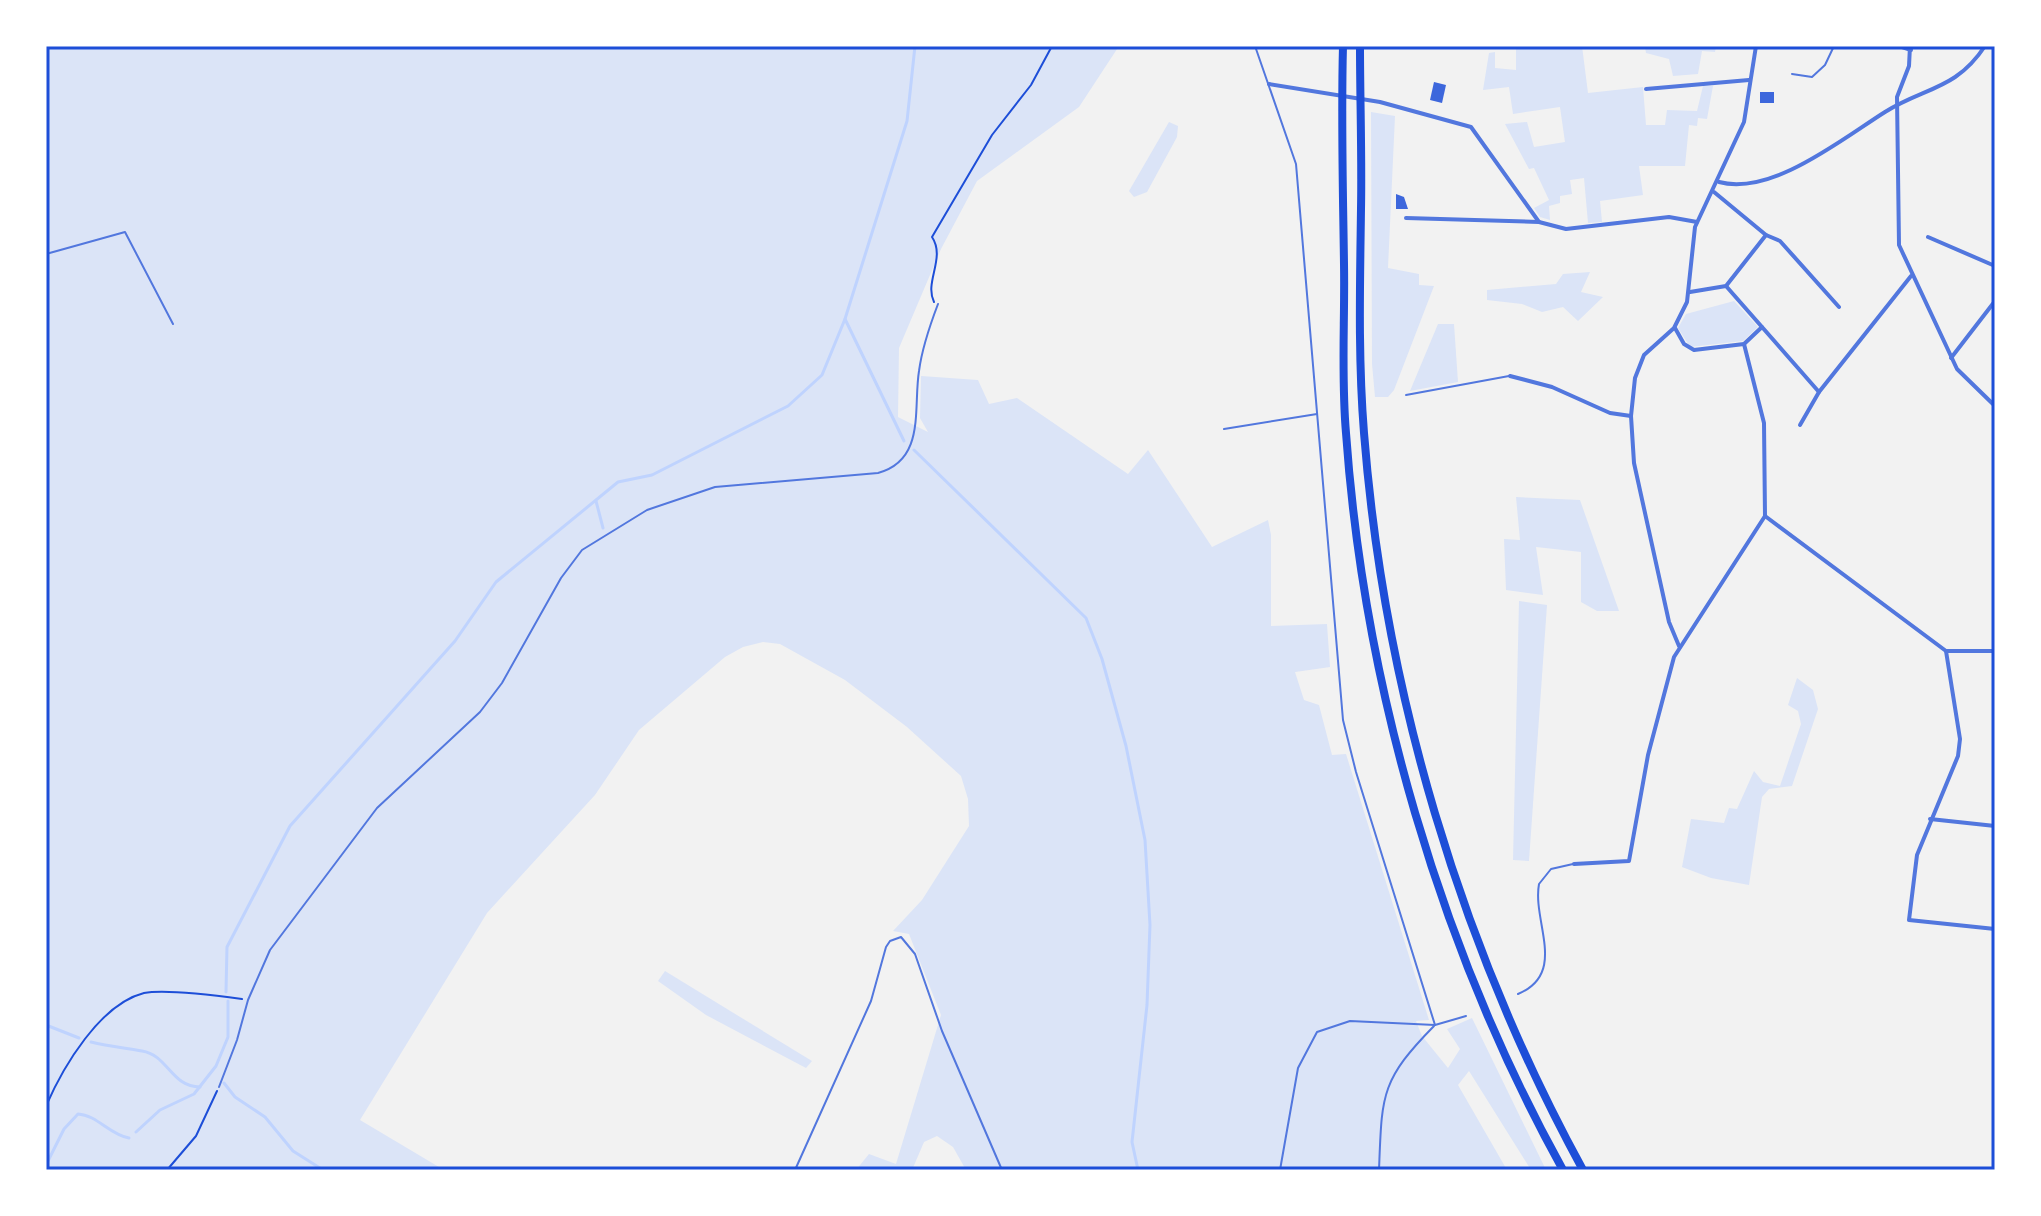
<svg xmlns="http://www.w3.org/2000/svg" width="2041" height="1216" font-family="Manrope,sans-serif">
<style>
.green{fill:#dbe4f7}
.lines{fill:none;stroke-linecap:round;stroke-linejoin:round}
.stream{stroke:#bfd3fe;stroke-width:3}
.building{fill:#3d67dc}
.path{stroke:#1d4ed8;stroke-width:2}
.service{stroke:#5277de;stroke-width:2}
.minor{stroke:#5277de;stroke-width:4}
.motorway{stroke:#1d4ed8;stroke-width:8}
.neatline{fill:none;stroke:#1d4ed8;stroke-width:3}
</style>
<rect width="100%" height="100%" fill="#f2f2f2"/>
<!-- green -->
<g class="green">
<path d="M46 46H1119L1079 107 977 181 941 249 899 348 898 417 928 432 920 418 921 376 978 380 989 404 1017 398 1128 474 1148 450 1212 547 1268 520 1271 535V626L1327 624 1330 667 1295 672 1304 700 1319 705 1332 755 1346 754 1429 1020 1416 1021 1422 1036 1448 1068 1460 1049 1447 1029 1472 1018 1546 1170H1531L1469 1071 1458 1085 1507 1170H966L953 1147 937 1136 924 1142 912 1170H856L869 1154 896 1164 941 1015 909 934 893 931 922 900 969 826 968 799 961 776 907 727 845 680 780 644 763 642 743 647 725 657 639 730 595 795 487 913 360 1120 444 1170H46Z"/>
<path d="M1516 46H1582L1588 93 1643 87 1646 125H1665L1667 110 1697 111 1703 86H1713L1707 119 1698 118 1697 126 1689 125 1685 166H1639L1643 195 1600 201 1602 222 1588 223 1584 178 1570 180 1572 194 1560 196V203L1549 206 1550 220 1540 217 1534 208 1549 200 1534 168 1529 169 1505 124 1527 122 1534 147 1565 142 1560 107 1513 114 1509 87 1483 90 1489 53 1495 52V68L1516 70Z"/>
<path d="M1645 46H1716L1715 52 1702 51 1698 74 1673 76 1669 59 1646 53Z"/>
<path d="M1371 112 1395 116 1388 268 1419 274V285L1434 286 1394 390 1388 397H1375L1372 364Z"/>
<path d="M1169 122 1178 126 1177 137 1147 192 1134 197 1129 191Z"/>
<path d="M1590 272 1581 292 1603 297 1578 321 1563 307 1542 312 1522 304 1487 300V290L1556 284 1563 274Z"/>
<path d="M1734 301 1758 327 1743 341 1690 347 1678 328 1686 314Z"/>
<path d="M1438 324H1454L1458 382 1410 391Z"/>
<path d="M1516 497 1580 500 1619 611H1597L1581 602V552L1536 547 1543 595 1506 590 1504 539 1520 540Z"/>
<path d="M1519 601 1547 605 1529 861 1513 860Z"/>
<path d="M1797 678 1813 690 1818 709 1792 786 1769 789 1762 797 1749 885 1711 878 1682 867 1691 819 1724 823 1729 808 1737 809 1754 771 1763 782 1780 786 1801 724 1798 711 1788 705Z"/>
<path d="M665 971 812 1061 806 1068 706 1015 658 981Z"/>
</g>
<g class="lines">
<!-- stream -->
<g class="stream">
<path d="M845 319 904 441"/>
<path d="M914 450 1086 618 1102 659 1126 746 1145 840 1150 925 1147 1005 1132 1142 1138 1170"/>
<path d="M596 501 603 528"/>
<path d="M226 992 227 947 290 826 455 641 496 582 618 482 652 475 788 406 822 375 845 319 907 121 915 46"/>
<path d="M46 1025 79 1038"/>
<path d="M91 1042C108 1046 125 1048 142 1051 168 1055 171 1087 200 1087"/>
<path d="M224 1083 235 1097 265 1117 293 1151 323 1170"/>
<path d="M136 1132 160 1110 194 1094 216 1066 228 1037V1001"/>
<path d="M46 1165 64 1129 78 1114C97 1115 110 1135 129 1138"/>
</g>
</g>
<!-- building -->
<g class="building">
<path d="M1434 82 1446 85 1442 103 1430 100Z"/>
<rect x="1760" y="92" width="14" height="11"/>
<path d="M1396 194 1404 197 1408 209H1396Z"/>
</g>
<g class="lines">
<!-- path -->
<g class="path">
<path d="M934 302C924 282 946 258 932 237L992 135 1031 85 1052 46"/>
<path d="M46 1106C63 1067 100 1004 144 993 165 989 220 996 242 999"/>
<path d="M167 1170 196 1136 217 1091"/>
</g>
<!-- service -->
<g class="service">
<path d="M1255 46 1296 164 1343 720 1356 772 1435 1025"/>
<path d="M1792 74 1812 77 1825 65 1834 46"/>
<path d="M46 254 125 232 173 324"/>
<path d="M1406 395 1509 376"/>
<path d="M1224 429 1317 414"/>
<path d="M1518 994C1568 973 1532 922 1539 884L1551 869 1573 864"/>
<path d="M219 1087 237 1040 248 1000 270 950 377 808 480 712 502 683 561 578 582 550 647 510 715 487 878 473C926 460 913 408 919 371 922 348 930 325 938 304"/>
<path d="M795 1170 871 1001 886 947 890 941 901 937 915 954 942 1031 1002 1170"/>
<path d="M1280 1170 1298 1068 1317 1032 1350 1021 1435 1025 1466 1016"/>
<path d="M1379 1170C1382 1095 1380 1081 1434 1026"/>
</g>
<!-- minor -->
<g class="minor">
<path d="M1899 46 1911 50"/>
<path d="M1910 46 1909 66 1897 97 1899 245 1957 369 1995 406"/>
<path d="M1269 84 1380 102 1471 127 1539 222"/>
<path d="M1646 89 1749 80"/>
<path d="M1719 182C1772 196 1842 139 1885 112 1925 87 1956 90 1985 46"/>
<path d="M1714 192 1766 235 1780 241 1839 307"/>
<path d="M1406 218 1539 222 1566 229 1669 217 1697 222"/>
<path d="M1928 237 1995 266"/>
<path d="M1726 286 1819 392"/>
<path d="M1690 292 1726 286 1766 235"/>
<path d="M1675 328 1684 344 1694 350 1744 344 1762 327"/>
<path d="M1744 344 1764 423 1765 516"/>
<path d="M1951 358 1995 301"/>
<path d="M1510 376 1552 387 1610 413 1631 416"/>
<path d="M1800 425 1819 392 1911 276"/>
<path d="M1765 516 1946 651H1995"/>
<path d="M1679 646 1669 622 1634 463 1631 416 1635 378 1644 355 1674 328 1687 302 1695 227 1744 122 1756 46"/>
<path d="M1946 651 1960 739 1958 756 1917 855 1909 920 1995 929"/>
<path d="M1930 819 1995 826"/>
<path d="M1574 864 1629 861 1648 755 1674 657 1765 516"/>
</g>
<!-- motorway -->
<g class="motorway">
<path d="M1343 46C1341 119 1343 191 1344 264 1345 320 1341 376 1346 433 1364 686 1440 948 1563 1170"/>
<path d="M1360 46C1360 100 1362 155 1361 209 1360 284 1358 358 1364 433 1384 689 1460 945 1583 1170"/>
</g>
</g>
<!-- border -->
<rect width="2041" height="1216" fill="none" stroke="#ffffff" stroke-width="96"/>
<rect x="48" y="48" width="1945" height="1120" class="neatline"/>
</svg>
